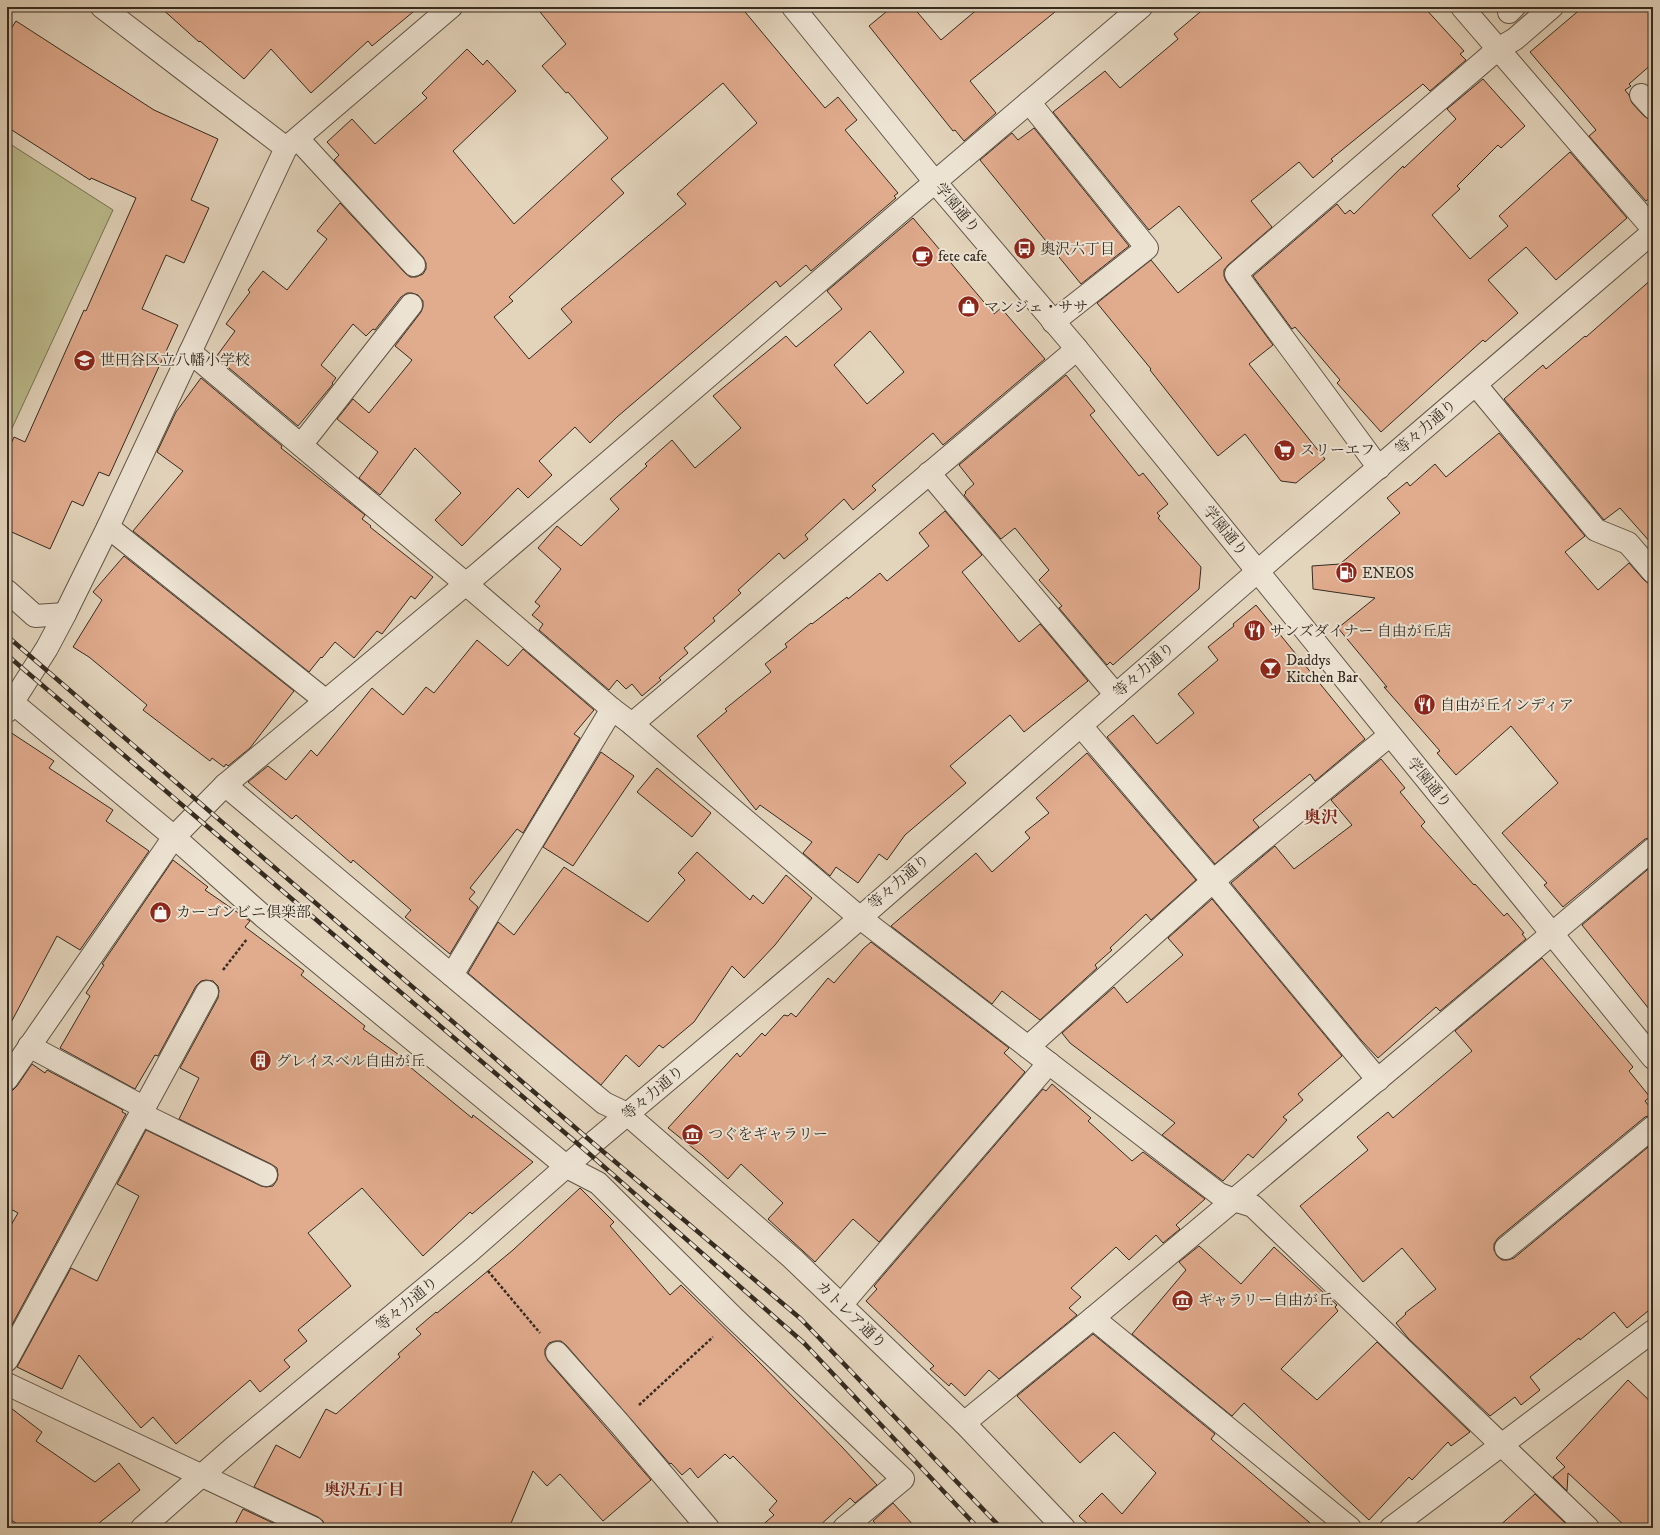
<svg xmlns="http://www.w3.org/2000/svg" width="1660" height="1535" font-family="'IM FELL DW Pica','Noto Serif JP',serif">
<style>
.green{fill:#bbbb8c;stroke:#787356}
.building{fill:#e1ab8e;stroke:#352b20;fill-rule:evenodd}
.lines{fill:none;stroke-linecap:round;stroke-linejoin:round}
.minor-casing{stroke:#605547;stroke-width:24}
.path{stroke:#352b20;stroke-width:2.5;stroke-dasharray:3 2;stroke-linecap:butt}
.minor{stroke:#ede3d3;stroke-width:22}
.rail-casing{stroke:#352b20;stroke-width:4.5}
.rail{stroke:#ede3d3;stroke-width:3;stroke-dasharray:9;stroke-linecap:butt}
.labels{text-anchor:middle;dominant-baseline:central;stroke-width:4;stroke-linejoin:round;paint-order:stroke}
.street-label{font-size:15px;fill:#352b20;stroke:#ede3d3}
.poi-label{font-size:15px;fill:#352b20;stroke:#ede3d3;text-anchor:start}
.neighbourhood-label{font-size:16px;font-weight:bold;fill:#7a1f14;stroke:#ede3d3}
.quarter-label{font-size:17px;font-weight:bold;fill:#7a1f14;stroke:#ede3d3}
</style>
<rect width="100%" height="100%" fill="#e3d4bc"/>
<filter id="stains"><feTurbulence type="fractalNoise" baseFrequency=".005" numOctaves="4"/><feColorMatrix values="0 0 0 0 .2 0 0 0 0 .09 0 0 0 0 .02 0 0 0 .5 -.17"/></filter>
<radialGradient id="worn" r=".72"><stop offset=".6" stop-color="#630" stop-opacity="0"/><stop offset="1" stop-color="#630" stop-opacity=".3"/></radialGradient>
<!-- green -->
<path class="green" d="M7 142 113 210 7 439Z"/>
<!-- building -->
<g class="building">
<path d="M160 7H419L372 46 368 41 311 93 271 49 244 79 200 41 199 42Z"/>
<path d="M536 7H741L825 108 838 97 857 120 845 130 898 193 894 196 896 198 811 271 806 265 780 287 776 281 617 417 590 443 575 427 539 461 552 475 528 498 518 488 462 546 435 520 461 493 415 448 380 495 359 478 378 452 337 419 353 399 369 413 412 360 395 346 421 312 423 307V301L418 295 412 293H407L401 297 375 330 373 329 366 336 353 324 321 365 336 378 332 383 333 384 298 426 216 357 235 331 226 324 250 292 248 290 263 271 287 290 327 239 317 231 340 203 405 273 410 277H416L423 274 426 269V263L423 257 334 160 339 155 327 142 352 119 375 144 427 98 422 93 467 49 483 65 487 60 516 91 453 151 514 224 608 138 568 92 566 93 542 66 566 44ZM723 83 757 123 677 194 686 204 561 309 572 322 529 359 494 317 513 301 509 297 624 193 611 179Z"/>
<path d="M892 7H913L941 40 980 7H1061L970 81 996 113 964 141 955 130 953 131 869 26Z"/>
<path d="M1206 7H1424L1464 51 1460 54 1466 60 1430 91 1423 84 1331 159 1333 161 1313 178 1299 162 1251 201 1272 227 1228 265 1224 270V276L1226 281 1273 345 1249 364 1325 459 1296 483 1281 481 1245 434 1218 456 1150 370 1151 369 1097 303 1151 260 1178 293 1222 258 1179 206 1149 230 1053 112 1105 71 1120 88 1178 39 1174 34Z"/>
<path d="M1583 7H1644L1653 17V63L1629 84 1631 86 1625 90 1629 95 1632 103 1644 116 1653 122V195L1646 201 1589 136 1596 130 1530 52Z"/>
<path d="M16 21 154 110 218 139 191 200 209 208 184 263 166 255 142 309 178 325 109 476 99 472 83 506 72 501 50 549 7 530V452L14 437 25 442 84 310 86 311 136 198 91 178 90 180 7 127V35Z"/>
<path d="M1483 79 1525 126 1501 148 1498 145 1457 186 1460 189 1432 215 1470 259 1508 226 1499 216 1570 152 1627 218 1556 280 1526 247 1488 280 1518 313 1485 342 1483 340 1381 432 1337 383 1340 380 1295 327 1292 329 1253 276 1337 204 1345 214 1350 210 1354 214 1403 166 1404 168 1456 119 1447 109Z"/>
<path d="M1034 128 1129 246 1081 284 980 160 1012 133 1018 140Z"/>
<path d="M913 218 994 314 1001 308 1045 359 943 445 933 433 872 486 876 490 853 510 844 499 805 535 808 539 784 559 779 553 738 590 741 593 713 618 715 621 684 648 688 653 659 678 661 680 642 696 632 684 626 689 617 680 609 690 539 630 543 624 532 615 540 606 535 602 561 569 538 548 557 526 581 546 619 509 610 499 647 466 645 464 672 440 695 468 741 428 713 396 786 336 796 347 842 309 827 291ZM870 331 904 372 867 404 834 365Z"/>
<path d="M1653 278V553L1648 547 1651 543 1620 508 1604 520 1504 399 1543 365 1546 369 1585 336 1586 337Z"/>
<path d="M1066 375 1095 411 1090 415 1139 476 1143 473 1168 504 1157 513 1160 516 1158 518 1201 567 1199 589 1113 665 1110 662 1107 665 1059 608 1062 606 1039 580 1049 570 1015 528 1001 539 964 495 966 493 965 492 974 484 959 465Z"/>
<path d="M201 378 282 446 281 448 365 515 362 519 371 526 370 527 433 577 415 599 411 596 382 634 377 631 354 658 335 642 322 658 321 657 309 672 133 531 183 471 157 452 176 412Z"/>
<path d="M1499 433 1585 536 1565 552 1598 590 1629 563 1644 580 1649 584H1653V837L1645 839 1563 907 1544 885 1547 883 1502 833 1558 783 1511 726 1456 775 1437 753 1440 751 1384 687H1387L1338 628 1375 598 1313 589 1312 566 1340 564 1400 513 1387 498 1407 482 1410 486 1435 464 1446 477Z"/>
<path d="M945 511 982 555 962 572 1019 642 1040 624 1088 681 1024 732 1010 715 950 766 966 783 905 835 887 860 879 854 858 883 836 867 830 876 803 853 812 842 760 805 756 810 697 736 727 711 725 709 771 672 765 664 787 647 785 644 811 623 812 624 847 597 848 599 880 573 887 581 929 546 919 533Z"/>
<path d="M124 556 294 691 250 748 228 766 226 764 224 767 212 758 210 761 143 710 147 705 89 657 73 647 102 600 93 592Z"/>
<path d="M1256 605 1365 739 1315 781 1310 774 1253 820 1259 827 1215 864 1107 737 1133 715 1157 744 1194 713 1178 694 1218 660 1208 647 1234 626 1233 624Z"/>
<path d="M477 640 508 666 523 649 594 710 574 734 580 738 523 833 517 829 470 888 475 892 469 899 478 907 450 954 405 917 411 910 353 860 351 863 296 815 292 819 248 782 268 766 286 780 311 750 317 756 372 688 403 715 426 687 434 693Z"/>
<path d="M7 730 54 761 49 768 113 810 106 821 149 851 80 950 57 936 7 1030Z"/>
<path d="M601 752 634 776 573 866 543 847Z"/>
<path d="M1087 753 1196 880 1151 920 1146 914 1110 948 1112 950 1095 965 1097 968 1040 1020 1002 991 992 1004 891 926 976 853 992 872 1030 838 1025 832 1049 813 1036 798Z"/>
<path d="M1381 759 1405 788 1400 792 1425 822 1421 826 1474 885 1475 884 1504 916 1507 913 1524 933 1522 934 1526 939 1440 1011 1436 1007 1378 1058 1361 1040 1231 883 1275 846 1294 869 1352 825 1331 800Z"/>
<path d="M657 768 711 813 692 837 637 792Z"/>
<path d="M697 852 750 900 753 895 763 904 786 875 812 898 775 945 744 978 732 966 694 1022 663 1048 659 1045 639 1067 626 1055 601 1085 468 973 498 922 514 935 564 867 648 922 685 880 678 873Z"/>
<path d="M173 860 208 887 205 890 250 921 245 927 304 971 301 975 365 1026 363 1029 406 1060 404 1062 472 1118 473 1115 533 1162 472 1214 470 1212 423 1256 362 1188 308 1233 351 1286 298 1330 307 1341 284 1360 290 1367 260 1392 250 1380 176 1444 153 1417 141 1428 79 1355 62 1389 17 1367 71 1268 97 1281 139 1196 117 1184 146 1130 261 1186 266 1187 273 1186 277 1180 278 1175 277 1168 271 1164 179 1119 199 1078 180 1068 218 998 219 991 218 986 213 981 206 980 201 981 196 986 158 1056 155 1055 135 1089 60 1048 90 996 86 993 104 965 102 964Z"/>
<path d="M1653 865V1014L1582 925Z"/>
<path d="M1212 899 1342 1056 1298 1094 1303 1100 1283 1117 1287 1120 1253 1158 1248 1154 1223 1181 1162 1135 1175 1123 1070 1043 1062 1033 1114 987 1127 1003 1183 955 1168 938Z"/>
<path d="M871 942 1009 1048 1004 1053 1025 1072 879 1242 853 1219 815 1262 768 1219 783 1203 741 1164 728 1179 703 1156 668 1128 737 1053 740 1057 762 1033 765 1036 784 1015 788 1016 791 1013 796 1017 828 978 834 983 863 949Z"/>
<path d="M1542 958 1633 1067 1629 1071 1650 1097 1645 1101 1653 1111V1115L1645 1117 1498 1238 1494 1244V1250L1497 1256 1502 1260H1508L1514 1258 1653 1143V1307L1627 1328 1614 1312 1580 1340 1579 1338 1530 1377 1540 1390 1521 1405 1515 1397 1490 1416 1408 1338 1396 1323 1406 1314 1405 1313 1436 1289 1402 1248 1363 1282 1300 1206 1368 1150 1357 1137 1388 1112 1393 1118 1472 1051 1455 1031Z"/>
<path d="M32 1064 45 1073 47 1070 123 1110 122 1112 126 1114 7 1334V1232L18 1213 7 1207V1091L13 1090 17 1086Z"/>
<path d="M1052 1084 1091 1118 1088 1121 1132 1161 1143 1152 1205 1199 1176 1225 1180 1229 1163 1243 1156 1235 1129 1260 1116 1247 1071 1288 1081 1297 1069 1308 1077 1315 999 1379 989 1370 965 1396 951 1383 949 1386 930 1369 934 1366 866 1301 877 1289 874 1286 1043 1089 1046 1091Z"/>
<path d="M580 1188 614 1222 610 1226 670 1295 681 1285 757 1360 843 1448 877 1485 855 1503 850 1498 817 1528H759L774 1515 769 1510 777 1501 733 1456 730 1459 725 1454 698 1478 690 1468 682 1475 671 1463 670 1464 566 1345 561 1341H555L549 1343 545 1349V1355L548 1361 651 1480 603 1521 560 1474 547 1486 533 1471 509 1528H325L323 1521 318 1517 254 1487 276 1445 300 1458 326 1409 336 1414 400 1357 398 1354 421 1334 416 1329 436 1312 437 1313 513 1250Z"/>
<path d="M1199 1246 1241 1284 1274 1247 1337 1305 1335 1307 1338 1311 1281 1369 1317 1400 1377 1342 1470 1432 1451 1446 1448 1442 1412 1480 1409 1477 1369 1520 1244 1403 1232 1416 1132 1334 1186 1270 1179 1262Z"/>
<path d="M1093 1334 1215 1434 1211 1439 1316 1528H1092L1079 1516 1102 1493 1122 1514 1156 1473 1114 1432 1080 1463 1017 1396Z"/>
<path d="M1628 1380 1653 1404V1528H1627L1568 1473 1567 1491 1553 1477 1565 1467 1556 1458Z"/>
<path d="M7 1405 42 1432 36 1441 95 1482 119 1463 140 1490 93 1528H23L7 1517Z"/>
<path d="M1535 1494 1565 1523V1528H1497Z"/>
<path d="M893 1503 916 1528H880L873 1521Z"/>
<path d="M243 1509 284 1528H233Z"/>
</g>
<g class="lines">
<defs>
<g id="minor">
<path d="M102 7 286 148"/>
<path d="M793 7 935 182 1077 349 1653 1058"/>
<path d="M1462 7 1653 229"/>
<path d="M1509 12 1514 7"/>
<path d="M1641 95 1653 108"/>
<path d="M1029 102 1147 248 1053 322"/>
<path d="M298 139 414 265"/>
<path d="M190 352 466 584 612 709 632 724 859 917 1219 1194 1234 1200 1253 1206 1588 1528"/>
<path d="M1476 385 1596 530 1628 543 1653 572"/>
<path d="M301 445 411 305"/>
<path d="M1379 468 1236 274 1498 49 1515 39 1552 7"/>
<path d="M929 473 1116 695"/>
<path d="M108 527 326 701"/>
<path d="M7 591 35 616 65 614"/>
<path d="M7 698 174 837 264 917 339 979 567 1167 598 1183 734 1318 903 1479 844 1528"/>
<path d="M7 711 47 648 65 614 108 527 286 148 451 7"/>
<path d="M632 724 1077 349"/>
<path d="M1081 726 1213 881 1378 1080"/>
<path d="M225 785 604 1103 627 1114 792 1258 964 1423 1064 1528"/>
<path d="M452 975 612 709"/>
<path d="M29 1046 145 1108"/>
<path d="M1028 1047 1213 881 1390 735"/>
<path d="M7 1079 174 837 225 785 479 573 915 199 1141 7"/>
<path d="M141 1114 266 1175"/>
<path d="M1506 1248 1653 1127"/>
<path d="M841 1305 1049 1063"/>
<path d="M1093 1318 1350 1528"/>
<path d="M557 1353 619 1423 708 1528"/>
<path d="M7 1360 207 992"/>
<path d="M7 1384 313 1528"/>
<path d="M964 1423 1093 1318 1653 849"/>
<path d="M142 1528 233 1448 470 1251 593 1143 837 938 1281 551 1653 232"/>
<path d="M1391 1528 1653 1331"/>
</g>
</defs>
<!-- minor casing -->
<use href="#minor" class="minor-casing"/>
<!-- path -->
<g class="path">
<path d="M223 970 247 939"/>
<path d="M488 1271 540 1333"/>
<path d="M639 1405 713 1337"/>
</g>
<!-- minor -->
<use href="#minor" class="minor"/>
<defs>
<g id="rail">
<path d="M7 636 593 1143 801 1319 1001 1528"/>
<path d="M7 655 585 1150 804 1343 978 1528"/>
</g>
</defs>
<!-- rail casing -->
<use href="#rail" class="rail-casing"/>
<!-- rail -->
<use href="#rail" class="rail"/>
</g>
<!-- icons -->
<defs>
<symbol id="bus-disc" viewBox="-11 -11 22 22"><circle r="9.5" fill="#8f2418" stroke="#ede3d3"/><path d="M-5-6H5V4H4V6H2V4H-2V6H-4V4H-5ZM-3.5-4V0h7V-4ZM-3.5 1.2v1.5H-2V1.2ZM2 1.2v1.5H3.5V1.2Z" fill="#fff"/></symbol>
<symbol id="cafe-disc" viewBox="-11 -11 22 22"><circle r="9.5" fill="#8f2418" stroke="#ede3d3"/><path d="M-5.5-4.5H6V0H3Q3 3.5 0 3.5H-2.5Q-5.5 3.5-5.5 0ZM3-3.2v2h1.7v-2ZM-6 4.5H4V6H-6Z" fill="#fff"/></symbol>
<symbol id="shop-disc" viewBox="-11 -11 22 22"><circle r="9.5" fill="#8f2418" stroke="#ede3d3"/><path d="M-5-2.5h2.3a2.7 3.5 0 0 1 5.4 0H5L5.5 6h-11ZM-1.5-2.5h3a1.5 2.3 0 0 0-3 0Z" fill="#fff"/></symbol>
<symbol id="school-disc" viewBox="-11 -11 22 22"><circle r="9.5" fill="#8f2418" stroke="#ede3d3"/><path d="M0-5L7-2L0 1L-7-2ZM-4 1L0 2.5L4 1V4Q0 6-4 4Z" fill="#fff"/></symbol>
<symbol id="supermarket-disc" viewBox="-11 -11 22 22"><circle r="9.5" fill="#8f2418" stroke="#ede3d3"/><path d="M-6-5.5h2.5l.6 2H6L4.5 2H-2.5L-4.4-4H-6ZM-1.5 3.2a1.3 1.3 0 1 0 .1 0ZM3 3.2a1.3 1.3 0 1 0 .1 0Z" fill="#fff"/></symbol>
<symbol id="fuel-disc" viewBox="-11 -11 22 22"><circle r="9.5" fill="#8f2418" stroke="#ede3d3"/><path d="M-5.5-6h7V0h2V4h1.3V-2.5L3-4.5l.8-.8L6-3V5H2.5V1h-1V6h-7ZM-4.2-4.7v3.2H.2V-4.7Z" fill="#fff"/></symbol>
<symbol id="restaurant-disc" viewBox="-11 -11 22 22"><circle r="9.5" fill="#8f2418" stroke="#ede3d3"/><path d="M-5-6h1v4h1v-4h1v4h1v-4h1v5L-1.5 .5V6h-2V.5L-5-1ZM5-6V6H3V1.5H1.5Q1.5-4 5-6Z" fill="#fff"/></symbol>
<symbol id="bar-disc" viewBox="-11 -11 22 22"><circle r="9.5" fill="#8f2418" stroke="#ede3d3"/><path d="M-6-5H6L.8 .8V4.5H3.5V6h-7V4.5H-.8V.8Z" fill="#fff"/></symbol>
<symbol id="building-disc" viewBox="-11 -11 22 22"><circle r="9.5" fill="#8f2418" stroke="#ede3d3"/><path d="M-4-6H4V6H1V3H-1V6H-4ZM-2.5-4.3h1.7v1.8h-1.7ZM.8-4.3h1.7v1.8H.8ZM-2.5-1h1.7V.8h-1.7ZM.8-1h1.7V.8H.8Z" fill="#fff"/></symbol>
<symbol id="museum-disc" viewBox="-11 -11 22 22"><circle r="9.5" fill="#8f2418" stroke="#ede3d3"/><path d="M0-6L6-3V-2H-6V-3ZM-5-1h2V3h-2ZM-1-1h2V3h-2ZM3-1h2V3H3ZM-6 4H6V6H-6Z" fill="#fff"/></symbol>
</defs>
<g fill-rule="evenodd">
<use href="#bus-disc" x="1012" y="236" width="25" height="25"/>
<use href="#cafe-disc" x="910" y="244" width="25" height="25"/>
<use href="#shop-disc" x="956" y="294" width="25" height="25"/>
<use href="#school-disc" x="72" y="348" width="25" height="25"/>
<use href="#supermarket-disc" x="1272" y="438" width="25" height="25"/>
<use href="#fuel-disc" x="1334" y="560" width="25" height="25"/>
<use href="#restaurant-disc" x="1242" y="618" width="25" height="25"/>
<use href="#bar-disc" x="1258" y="656" width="25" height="25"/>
<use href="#restaurant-disc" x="1412" y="692" width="25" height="25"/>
<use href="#shop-disc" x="148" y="900" width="25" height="25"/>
<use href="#building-disc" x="248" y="1048" width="25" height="25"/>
<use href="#museum-disc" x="680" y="1122" width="25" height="25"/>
<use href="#museum-disc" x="1170" y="1288" width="25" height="25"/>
</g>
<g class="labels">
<!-- street labels -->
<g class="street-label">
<text transform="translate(957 208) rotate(50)">学園通り</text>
<text transform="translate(1426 427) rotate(-41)">等々力通り</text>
<text transform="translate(1225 531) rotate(51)">学園通り</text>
<text transform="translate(1144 670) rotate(-41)">等々力通り</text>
<text transform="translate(1429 783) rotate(51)">学園通り</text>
<text transform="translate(899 882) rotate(-41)">等々力通り</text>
<text transform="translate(653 1093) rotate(-40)">等々力通り</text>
<text transform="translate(407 1304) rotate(-40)">等々力通り</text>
<text transform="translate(851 1315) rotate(44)">カトレア通り</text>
</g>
<!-- poi labels -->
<g class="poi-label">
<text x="1040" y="249">奥沢六丁目</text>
<text x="938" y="256">fete cafe</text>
<text x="984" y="307">マンジェ・ササ</text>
<text x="100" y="360">世田谷区立八幡小学校</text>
<text x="1300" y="450">スリーエフ</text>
<text x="1362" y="573">ENEOS</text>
<text x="1270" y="631">サンズダイナー 自由が丘店</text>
<text x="1286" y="660">Daddys<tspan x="1286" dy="17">Kitchen Bar</tspan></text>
<text x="1440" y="705">自由が丘インディア</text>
<text x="176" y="912">カーゴンビニ倶楽部</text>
<text x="276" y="1061">グレイスベル自由が丘</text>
<text x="708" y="1134">つぐをギャラリー</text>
<text x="1198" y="1300">ギャラリー自由が丘</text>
</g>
<!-- neighbourhood labels -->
<g class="neighbourhood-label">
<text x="364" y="1490">奥沢五丁目</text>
</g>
<!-- quarter labels -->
<g class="quarter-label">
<text x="1321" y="818">奥沢</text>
</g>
</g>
<!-- margin -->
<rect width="1660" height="1535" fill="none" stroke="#e3d4bc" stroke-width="24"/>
<rect x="8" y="8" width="1644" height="1519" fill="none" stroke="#352b20" stroke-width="2"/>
<rect x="12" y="12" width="1636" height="1511" fill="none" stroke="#352b20"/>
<rect width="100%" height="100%" filter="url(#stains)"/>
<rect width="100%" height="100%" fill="url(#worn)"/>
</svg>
